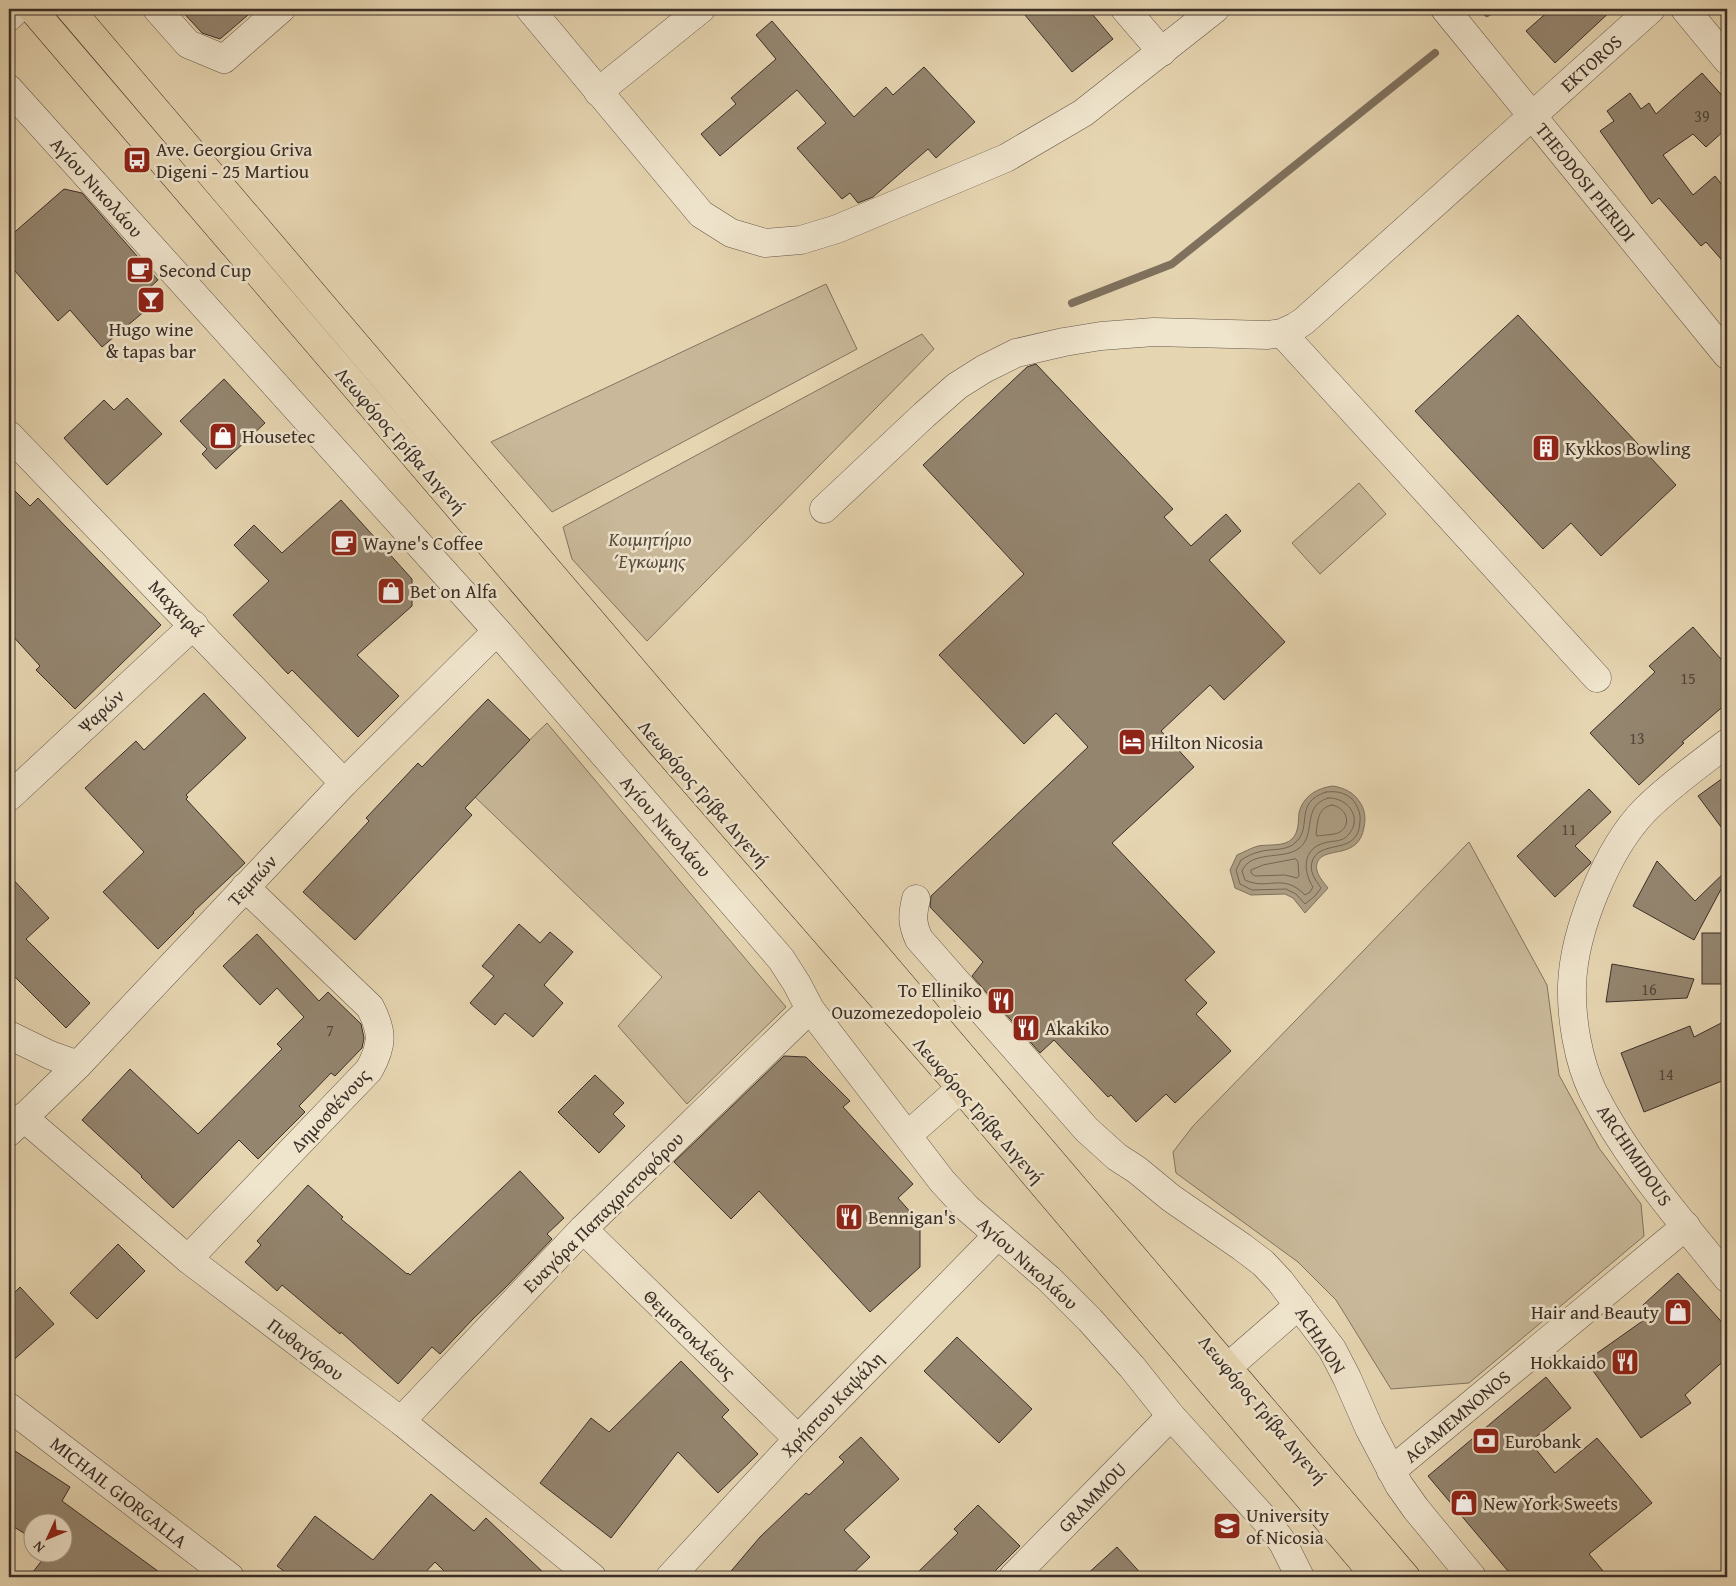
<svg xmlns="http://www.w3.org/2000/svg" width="1736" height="1586" font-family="'Gentium Book Plus',serif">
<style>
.green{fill:#c9b99a;stroke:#827461}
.water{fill:#ac9d82;stroke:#7f715e}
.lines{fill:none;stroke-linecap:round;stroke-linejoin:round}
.shore{stroke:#746655;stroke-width:1}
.stream{stroke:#7f715e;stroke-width:8}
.building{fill:#94856f;stroke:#3b2f28}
.minor-casing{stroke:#66584a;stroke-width:29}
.major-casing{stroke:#3b2f28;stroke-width:29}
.minor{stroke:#efe4cc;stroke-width:28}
.major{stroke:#e6d5b1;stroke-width:28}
.labels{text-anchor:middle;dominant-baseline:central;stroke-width:5;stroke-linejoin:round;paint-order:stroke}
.number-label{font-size:16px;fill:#51443a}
.street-label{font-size:19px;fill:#3b2f28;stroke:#efe4cc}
.poi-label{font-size:19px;fill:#3b2f28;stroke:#efe4cc;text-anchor:start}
.park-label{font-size:19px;font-style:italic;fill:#574b3f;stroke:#efe4cc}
</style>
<rect width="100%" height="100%" fill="#e6d5b1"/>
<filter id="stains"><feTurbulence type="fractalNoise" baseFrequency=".004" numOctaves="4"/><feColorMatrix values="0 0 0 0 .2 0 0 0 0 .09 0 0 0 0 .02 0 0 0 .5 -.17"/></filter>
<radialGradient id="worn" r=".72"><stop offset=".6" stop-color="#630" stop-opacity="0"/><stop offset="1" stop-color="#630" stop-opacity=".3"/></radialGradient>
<!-- green -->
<g class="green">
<path d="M826 284 857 349 552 512 491 442Z"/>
<path d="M922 334 934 349 647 641 572 559 563 527Z"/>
<path d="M1359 483 1386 514 1320 574 1292 543Z"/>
<path d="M547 723 786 1007 687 1104 618 1026 662 977 473 795Z"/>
<path d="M1469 842 1547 985 1559 1075 1599 1148 1641 1204 1644 1236 1469 1383 1391 1389 1336 1300 1298 1262 1176 1173 1173 1152 1193 1126Z"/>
</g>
<!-- water -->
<path class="water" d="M1333 786C1344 788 1353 792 1359 801 1365 809 1366 818 1364 827 1359 860 1326 846 1318 861 1313 871 1322 880 1328 888L1305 913 1293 898 1285 894 1251 895 1235 888 1230 870 1237 855C1244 852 1251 848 1258 846 1268 844 1284 847 1292 839 1299 832 1298 822 1299 813 1303 796 1317 788 1333 786Z"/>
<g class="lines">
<!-- shore -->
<g class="shore">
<path d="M1326 792C1336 791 1344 792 1352 799 1357 805 1361 813 1360 821 1359 856 1323 839 1313 859 1308 871 1315 879 1321 888L1315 896 1305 904 1296 894 1286 889 1252 890 1240 884 1236 870 1241 860C1246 857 1253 853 1259 852 1270 848 1287 852 1296 842 1313 826 1293 803 1326 792Z"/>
<path d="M1328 798C1347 797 1363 817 1349 834 1342 843 1333 840 1324 843 1302 849 1303 872 1313 887L1310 892 1305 895C1283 872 1267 891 1245 880L1242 871C1251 850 1282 860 1298 849 1318 835 1300 807 1328 798Z"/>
<path d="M1332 805C1345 807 1353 823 1340 832 1335 835 1323 835 1317 836L1316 834C1318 821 1317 808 1332 805Z"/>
<path d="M1296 859 1298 862 1299 876 1297 878 1285 875 1255 876 1251 873V870L1263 865Z"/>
</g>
<!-- stream -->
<g class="stream">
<path d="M1487 13 1492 9"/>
<path d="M1072 303 1172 264 1435 53"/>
</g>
</g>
<!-- building -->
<g class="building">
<path d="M180 9H255L220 39 202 33Z"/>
<path d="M1020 9H1088L1113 39 1072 72Z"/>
<path d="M1551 9H1613L1555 63 1526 31Z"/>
<path d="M772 21 854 117 886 87 893 95 924 67 975 122 936 158 928 149 873 197 858 203 850 193 842 199 797 148 826 123 797 90 720 156 701 134 736 104 731 98 776 59 756 35Z"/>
<path d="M1702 73 1727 101V128L1706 147 1693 134 1663 155 1693 195 1715 176 1727 191V266L1706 242 1701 246 1659 198 1652 204 1600 131 1614 121 1607 111 1630 93 1641 109 1649 103 1656 114Z"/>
<path d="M64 189 82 193 158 280 149 288 159 299 102 347 70 310 58 321 9 264V237Z"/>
<path d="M1518 315 1676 485 1601 556 1571 523 1543 549 1415 411Z"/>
<path d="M1036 364 1173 509 1164 517 1191 546 1226 514 1241 531 1209 560 1285 642 1224 700 1210 685 1161 731 1194 767 1112 843 1215 952 1185 980 1207 1003 1196 1014 1231 1051 1175 1103 1166 1094 1136 1122 1111 1095 1108 1097 1054 1040 1040 1053 972 976 983 962 930 907 931 896 1088 747 1056 713 1024 744 939 655 1024 574 923 465 1027 367Z"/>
<path d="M224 379 265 423 216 469 202 454 207 449 180 421Z"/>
<path d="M127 398 162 434 107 485 64 438 104 400 114 410Z"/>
<path d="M9 485 30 506 38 498 161 625 75 709 36 670 40 666 9 632Z"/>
<path d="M341 500 412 579V606L357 655 399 696 358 737 292 670 288 674 233 615 269 581 234 545 254 525 282 553Z"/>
<path d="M1693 627 1727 666V703L1682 742 1684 743 1639 785 1590 733 1655 672 1649 666Z"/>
<path d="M204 693 246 738 186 795 188 797 186 799 245 863 193 912 194 913 158 949 103 892 144 852 85 788 136 741 144 750Z"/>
<path d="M488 699 530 740 465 808 472 815 355 940 303 892 369 821 366 818 418 763 422 767Z"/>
<path d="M1727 775V835L1698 796Z"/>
<path d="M1589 789 1611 812 1575 846 1591 862 1590 864 1555 897 1517 856Z"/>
<path d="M1657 861 1695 901 1727 870V878L1694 940 1633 906Z"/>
<path d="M9 875 49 918 26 939 90 1003 66 1028 9 971Z"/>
<path d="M519 924 540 943 550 932 573 952 544 985 563 1003 533 1037 505 1013 495 1025 470 1003 494 976 482 966Z"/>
<rect x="1702" y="933" width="25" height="51"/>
<path d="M257 934 319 1001 328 992 361 1024 364 1038 362 1048 335 1076 331 1073 299 1106 305 1112 258 1159 239 1140 173 1208 141 1177 142 1176 82 1120 130 1069 198 1134 282 1049 277 1044 304 1017 277 988 260 1005 223 966Z"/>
<path d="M1612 964 1694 979 1687 998 1606 1002Z"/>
<path d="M1727 1020V1079L1644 1112 1621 1053 1690 1026 1694 1037Z"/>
<path d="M784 1056 806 1057 850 1101 843 1107 913 1184 898 1198 920 1223V1267L870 1312 759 1191 731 1219 674 1162Z"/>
<path d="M595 1075 624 1103 613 1114 625 1126 599 1153 558 1112Z"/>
<path d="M520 1171 564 1218 547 1234 552 1239 506 1287 472 1320 440 1354 432 1347 398 1384 341 1332 340 1334 282 1285 277 1291 245 1262 261 1245 257 1241 308 1185 343 1217 341 1219 407 1274 408 1273 410 1275Z"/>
<path d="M118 1244 145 1271 97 1319 70 1293Z"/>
<path d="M1678 1273 1727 1328V1358L1685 1395 1691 1403 1641 1438 1586 1361 1651 1315 1643 1305Z"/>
<path d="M20 1287 54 1324 9 1364V1298Z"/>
<path d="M957 1337 1032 1409 999 1443 924 1371Z"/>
<path d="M681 1361 729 1410 722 1417 758 1454 718 1493 678 1452 611 1538 540 1483 591 1418 609 1432Z"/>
<path d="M1546 1377 1571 1408 1530 1442 1555 1473 1597 1438 1652 1503 1589 1554 1608 1577H1513L1428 1476Z"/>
<path d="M861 1437 899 1479 844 1530 870 1557 849 1577H726L760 1537 806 1493 809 1495 844 1462 839 1457Z"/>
<path d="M9 1447 70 1487 62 1501 166 1577H29L47 1554H62V1524H32V1538L9 1524Z"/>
<path d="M431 1494 474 1531 486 1518 548 1577H450L435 1562 421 1577H292L277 1566 315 1516 373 1560Z"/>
<path d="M978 1505 1020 1546 989 1577H913L958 1533 954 1529Z"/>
<path d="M1117 1547 1144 1577H1084Z"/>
</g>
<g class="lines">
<defs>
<g id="minor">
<path d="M157 9 188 44 224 59 281 9"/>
<path d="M530 9 701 214 731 233 765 243 801 240 837 229 1006 158 1083 113 1215 9"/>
<path d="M1125 9 1162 52"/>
<path d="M1445 9 1727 355"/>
<path d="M1685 9 1727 60"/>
<path d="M9 17 17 9"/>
<path d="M9 89 497 631 781 959 797 984 810 1009 942 1181 967 1208 1049 1279 1090 1320 1132 1367 1171 1416 1269 1524 1283 1543 1300 1577"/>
<path d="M598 92 701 9"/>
<path d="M1282 333 1597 678"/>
<path d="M9 435 344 783"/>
<path d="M824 509 924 415 957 386 984 369 1016 353 1064 342 1101 336 1154 332 1268 335 1282 333 1295 327 1304 321 1651 9"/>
<path d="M1727 743C1700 764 1670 785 1645 810 1607 849 1574 930 1572 985 1571 1018 1578 1061 1593 1092 1627 1160 1680 1219 1727 1278"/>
<path d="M9 797 194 625"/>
<path d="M916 899C912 916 912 924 919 939L1087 1130 1117 1157 1137 1170 1171 1198 1242 1247 1263 1263 1280 1281 1332 1349 1347 1378 1369 1428 1399 1485 1416 1509 1472 1577"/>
<path d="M9 1035 50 1055 78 1065"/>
<path d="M23 1117 188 1259 401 1421 592 1577"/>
<path d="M9 1132 78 1065 344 783 497 631"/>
<path d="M908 1135 961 1088"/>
<path d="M583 1229 798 1439"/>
<path d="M188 1259 369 1070C383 1045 383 1032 370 1007L245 887"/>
<path d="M1228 1367 1299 1305"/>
<path d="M9 1407 230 1577"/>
<path d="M401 1421 583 1229 810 1009"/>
<path d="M1391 1471 1686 1226"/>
<path d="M670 1577 798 1439 998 1235"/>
<path d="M1013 1577 1171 1416"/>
</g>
<g id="major">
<path d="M32 9 662 745 961 1088 1376 1577"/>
<path d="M70 9 1406 1577"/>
</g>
</defs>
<!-- minor casing -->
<use href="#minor" class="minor-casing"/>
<!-- major casing -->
<use href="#major" class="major-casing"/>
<!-- minor -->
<use href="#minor" class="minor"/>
<!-- major -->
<use href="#major" class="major"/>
</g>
<!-- icons -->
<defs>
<symbol id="bus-square" viewBox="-11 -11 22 22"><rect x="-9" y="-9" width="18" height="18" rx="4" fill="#8f2418" stroke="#efe4cc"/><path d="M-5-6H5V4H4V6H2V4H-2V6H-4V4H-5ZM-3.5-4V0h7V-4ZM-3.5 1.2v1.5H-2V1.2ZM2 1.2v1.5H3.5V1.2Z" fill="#fff"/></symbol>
<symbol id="cafe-square" viewBox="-11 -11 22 22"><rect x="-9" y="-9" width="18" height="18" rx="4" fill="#8f2418" stroke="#efe4cc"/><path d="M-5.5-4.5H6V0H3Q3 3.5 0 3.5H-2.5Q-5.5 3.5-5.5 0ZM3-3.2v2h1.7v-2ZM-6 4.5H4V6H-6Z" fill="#fff"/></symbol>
<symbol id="bar-square" viewBox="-11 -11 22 22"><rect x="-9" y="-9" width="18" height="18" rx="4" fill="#8f2418" stroke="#efe4cc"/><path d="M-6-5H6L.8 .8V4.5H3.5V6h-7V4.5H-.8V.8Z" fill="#fff"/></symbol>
<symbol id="shop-square" viewBox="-11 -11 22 22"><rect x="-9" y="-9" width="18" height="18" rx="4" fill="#8f2418" stroke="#efe4cc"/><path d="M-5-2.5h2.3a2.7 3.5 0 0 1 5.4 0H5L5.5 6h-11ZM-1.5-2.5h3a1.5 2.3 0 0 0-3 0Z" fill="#fff"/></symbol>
<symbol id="building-square" viewBox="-11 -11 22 22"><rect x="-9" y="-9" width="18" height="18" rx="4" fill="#8f2418" stroke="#efe4cc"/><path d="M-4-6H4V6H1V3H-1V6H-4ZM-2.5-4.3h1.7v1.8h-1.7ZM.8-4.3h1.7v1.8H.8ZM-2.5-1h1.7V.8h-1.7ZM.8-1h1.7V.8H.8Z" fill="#fff"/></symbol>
<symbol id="hotel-square" viewBox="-11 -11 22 22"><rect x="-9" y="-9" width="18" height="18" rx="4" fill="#8f2418" stroke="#efe4cc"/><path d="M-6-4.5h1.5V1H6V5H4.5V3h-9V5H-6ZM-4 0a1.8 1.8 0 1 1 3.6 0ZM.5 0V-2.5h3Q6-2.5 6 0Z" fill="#fff"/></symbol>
<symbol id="restaurant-square" viewBox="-11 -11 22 22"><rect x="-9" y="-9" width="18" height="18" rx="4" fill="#8f2418" stroke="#efe4cc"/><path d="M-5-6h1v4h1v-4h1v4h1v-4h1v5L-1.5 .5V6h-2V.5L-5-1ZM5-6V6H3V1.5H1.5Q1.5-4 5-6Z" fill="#fff"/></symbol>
<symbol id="bank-square" viewBox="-11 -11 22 22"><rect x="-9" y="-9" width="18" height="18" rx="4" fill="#8f2418" stroke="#efe4cc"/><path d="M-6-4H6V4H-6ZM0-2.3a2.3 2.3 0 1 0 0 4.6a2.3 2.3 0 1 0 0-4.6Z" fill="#fff"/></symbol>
<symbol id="university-square" viewBox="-11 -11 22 22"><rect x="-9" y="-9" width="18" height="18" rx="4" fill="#8f2418" stroke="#efe4cc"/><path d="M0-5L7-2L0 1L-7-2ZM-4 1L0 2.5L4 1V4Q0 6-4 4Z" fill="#fff"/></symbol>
</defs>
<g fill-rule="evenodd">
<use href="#bus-square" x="121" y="144" width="32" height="32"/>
<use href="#cafe-square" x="124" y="254" width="32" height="32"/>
<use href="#bar-square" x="135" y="284" width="32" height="32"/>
<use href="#shop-square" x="207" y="420" width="32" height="32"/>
<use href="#building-square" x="1530" y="432" width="32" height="32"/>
<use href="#cafe-square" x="328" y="527" width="32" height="32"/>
<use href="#shop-square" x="375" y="575" width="32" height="32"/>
<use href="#hotel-square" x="1116" y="726" width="32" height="32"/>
<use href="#restaurant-square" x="985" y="985" width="32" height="32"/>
<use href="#restaurant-square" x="1010" y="1012" width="32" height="32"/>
<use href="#restaurant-square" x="833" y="1201" width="32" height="32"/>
<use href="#shop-square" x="1662" y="1296" width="32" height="32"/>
<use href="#restaurant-square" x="1609" y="1346" width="32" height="32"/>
<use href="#bank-square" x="1470" y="1425" width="32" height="32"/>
<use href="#shop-square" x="1448" y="1487" width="32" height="32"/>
<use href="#university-square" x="1211" y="1510" width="32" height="32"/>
</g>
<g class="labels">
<!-- number labels -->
<g class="number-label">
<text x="1702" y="116">39</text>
<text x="1688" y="678">15</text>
<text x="1637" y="738">13</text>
<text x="1569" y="829">11</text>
<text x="1649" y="989">16</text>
<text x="330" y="1030">7</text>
<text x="1666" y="1074">14</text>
</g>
<!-- street labels -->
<g class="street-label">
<text transform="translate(1591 63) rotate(-42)">EKTOROS</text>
<text transform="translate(1586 182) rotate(51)">THEODOSI PIERIDI</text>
<text transform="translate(97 187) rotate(48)">Αγίου Νικολάου</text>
<text transform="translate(401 440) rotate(49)">Λεωφόρος Γρίβα Διγενή</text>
<text transform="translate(177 608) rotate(46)">Μαχαιρά</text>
<text transform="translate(101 711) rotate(-43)">Ψαρών</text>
<text transform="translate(704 793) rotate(49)">Λεωφόρος Γρίβα Διγενή</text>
<text transform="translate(666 826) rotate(49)">Αγίου Νικολάου</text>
<text transform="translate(252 880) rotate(-47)">Τεμπών</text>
<text transform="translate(330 1110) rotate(-47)">Δημοσθένους</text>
<text transform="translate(979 1110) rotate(49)">Λεωφόρος Γρίβα Διγενή</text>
<text transform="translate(1635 1155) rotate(56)">ARCHIMIDOUS</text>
<text transform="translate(603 1212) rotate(-45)">Ευαγόρα Παπαχριστοφόρου</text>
<text transform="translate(1028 1263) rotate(42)">Αγίου Νικολάου</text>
<text transform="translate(690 1334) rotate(44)">Θεμιστοκλέους</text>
<text transform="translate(1321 1340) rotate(57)">ACHAION</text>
<text transform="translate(306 1349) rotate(37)">Πυθαγόρου</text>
<text transform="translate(832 1404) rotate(-46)">Χρήστου Καψάλη</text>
<text transform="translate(1263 1409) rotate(50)">Λεωφόρος Γρίβα Διγενή</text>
<text transform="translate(1457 1416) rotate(-40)">AGAMEMNONOS</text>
<text transform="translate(119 1492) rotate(38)">MICHAIL GIORGALLA</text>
<text transform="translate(1092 1497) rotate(-46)">GRAMMOU</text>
</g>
<!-- poi labels -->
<g class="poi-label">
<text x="156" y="149">Ave. Georgiou Griva<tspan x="156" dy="22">Digeni - 25 Martiou</tspan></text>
<text x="159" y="270">Second Cup</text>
<text x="151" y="329" text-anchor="middle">Hugo wine<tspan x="151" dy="22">&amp; tapas bar</tspan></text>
<text x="242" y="436">Housetec</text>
<text x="1565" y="448">Kykkos Bowling</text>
<text x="363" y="543">Wayne's Coffee</text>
<text x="410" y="591">Bet on Alfa</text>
<text x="1151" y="742">Hilton Nicosia</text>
<text x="982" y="990" text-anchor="end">To Elliniko<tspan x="982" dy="22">Ouzomezedopoleio</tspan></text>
<text x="1045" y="1028">Akakiko</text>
<text x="868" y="1217">Bennigan's</text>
<text x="1659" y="1312" text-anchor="end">Hair and Beauty</text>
<text x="1606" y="1362" text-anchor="end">Hokkaido</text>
<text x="1505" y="1441">Eurobank</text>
<text x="1483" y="1503">New York Sweets</text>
<text x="1246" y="1515">University<tspan x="1246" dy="22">of Nicosia</tspan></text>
</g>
<!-- park labels -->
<g class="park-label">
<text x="650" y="539">Κοιμητήριο<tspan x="650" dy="22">Έγκωμης</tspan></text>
</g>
</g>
<!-- margin -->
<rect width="1736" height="1586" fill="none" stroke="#e6d5b1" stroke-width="30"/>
<rect x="10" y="10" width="1716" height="1566" fill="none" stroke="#3b2f28" stroke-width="2.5"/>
<rect x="15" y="15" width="1706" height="1556" fill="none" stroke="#3b2f28"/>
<!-- north arrow -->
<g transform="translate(48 1538) rotate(226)"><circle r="24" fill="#efe4cc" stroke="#a79c8a"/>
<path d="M0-4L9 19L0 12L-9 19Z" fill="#8f2418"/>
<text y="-8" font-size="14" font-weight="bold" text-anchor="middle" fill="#3b2f28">N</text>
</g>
<rect width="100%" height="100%" filter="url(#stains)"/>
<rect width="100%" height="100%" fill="url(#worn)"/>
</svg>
